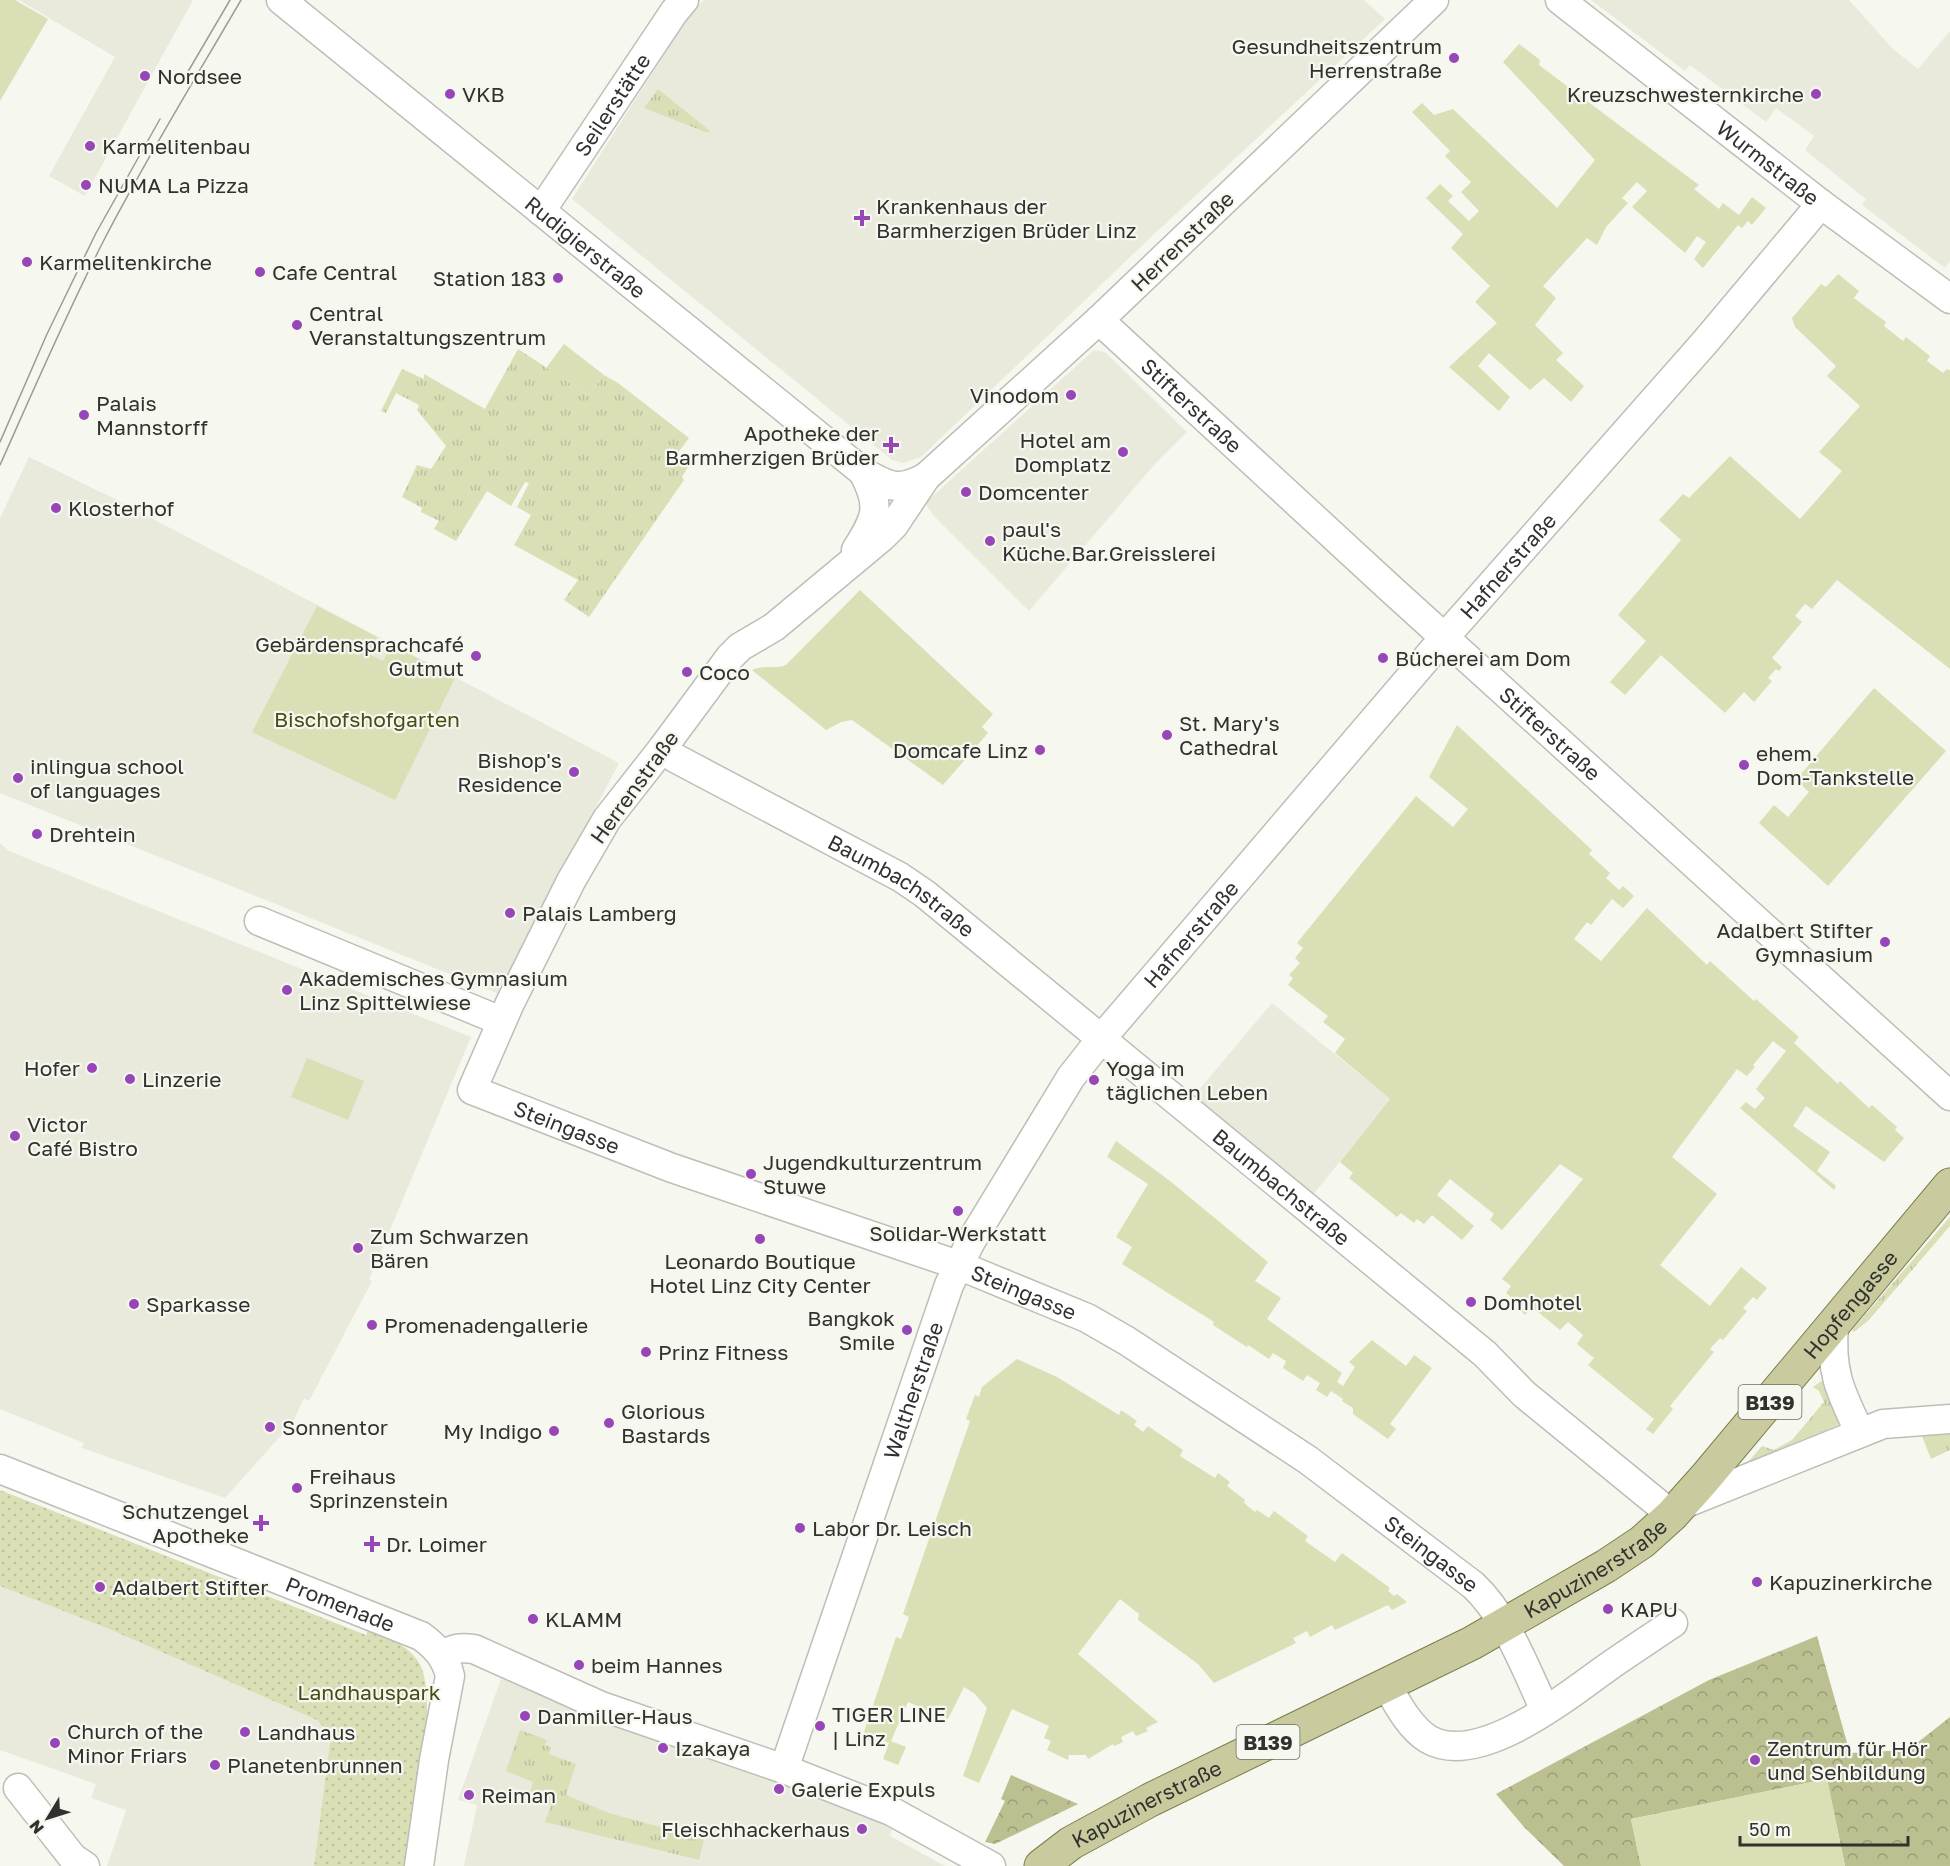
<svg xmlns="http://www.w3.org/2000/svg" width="1950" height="1866" font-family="'Golos Text',sans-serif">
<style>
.built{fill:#e9eadc}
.grass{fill:url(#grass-tufts)}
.forest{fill:url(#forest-crowns)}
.park{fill:url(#park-dots)}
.garden{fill:#dbdfb5}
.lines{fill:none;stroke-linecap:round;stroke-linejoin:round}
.minor-casing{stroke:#bdbeb7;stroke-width:31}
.major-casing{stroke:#7c7f4d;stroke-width:35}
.minor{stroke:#fff;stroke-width:28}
.major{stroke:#c9cb9e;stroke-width:33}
.tram{stroke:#9b9c96;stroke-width:1.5}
.poi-dot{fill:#9646b6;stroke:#f6f7ef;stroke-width:2}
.labels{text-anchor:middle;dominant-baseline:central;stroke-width:4.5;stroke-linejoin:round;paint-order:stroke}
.shield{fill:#f6f7ef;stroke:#6c6d69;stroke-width:1.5}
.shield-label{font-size:20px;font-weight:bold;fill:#31322f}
.poi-label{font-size:21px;fill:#31322f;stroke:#f6f7ef;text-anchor:start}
.street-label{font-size:21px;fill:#31322f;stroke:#f6f7ef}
.park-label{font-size:21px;fill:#4a4c16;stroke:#f6f7ef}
</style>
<defs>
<pattern id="grass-tufts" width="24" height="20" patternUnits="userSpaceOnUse" patternTransform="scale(1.5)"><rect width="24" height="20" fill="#dbdfb5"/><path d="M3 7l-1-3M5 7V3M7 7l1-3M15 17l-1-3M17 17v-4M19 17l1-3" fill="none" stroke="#bcc09c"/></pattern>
<pattern id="forest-crowns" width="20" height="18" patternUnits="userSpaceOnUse" patternTransform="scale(1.5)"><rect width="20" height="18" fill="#bcc091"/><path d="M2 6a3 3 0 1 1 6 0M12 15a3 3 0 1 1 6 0" fill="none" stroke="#999d77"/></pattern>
<pattern id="park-dots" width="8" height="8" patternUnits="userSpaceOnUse" patternTransform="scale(1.5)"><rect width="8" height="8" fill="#dbdfb5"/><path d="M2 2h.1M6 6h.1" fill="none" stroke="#bcc09c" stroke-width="1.8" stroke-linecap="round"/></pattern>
</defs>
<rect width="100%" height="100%" fill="#f6f7ef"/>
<!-- built -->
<g class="built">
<path d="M19 0H193L85 196 49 176 115 57Z"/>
<path d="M704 0H1364L1385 19 1151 237 921 457 904 463 892 460 572 199 691 12Z"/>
<path d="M1591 0H1849L1892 48 1918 69 1950 31V261L1945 268 1862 205 1866 199 1805 150 1814 136 1776 108 1766 122 1690 65 1685 71Z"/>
<path d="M1094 350 1105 352 1187 432 1154 465 1029 611 934 516 925 503Z"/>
<path d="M29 457 113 498 619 763 499 994 0 793V518Z"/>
<path d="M0 843 9 851 471 1037 369 1280 372 1281 309 1401 304 1398 293 1422 225 1498 82 1448 84 1443 0 1409Z"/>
<path d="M1272 1003 1390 1099 1313 1195 1193 1097Z"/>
<path d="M0 1586 109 1629 317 1720 326 1730 330 1742 314 1866H107L126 1810 91 1798 96 1784 0 1750Z"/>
<path d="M501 1679 629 1723 894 1823 890 1836 945 1866H464L477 1805 458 1800Z"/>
</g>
<!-- grass -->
<g class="grass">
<path d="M658 89 710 131 708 133 644 108Z"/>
<path d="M518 349 588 395 604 375 618 383 689 438 674 458 689 465 682 477 684 480 589 617 564 600 578 580 514 545 531 515 517 507 529 483 525 482 511 506 487 491 456 541 434 529 439 521 421 512 422 508 402 497 417 465 431 469 446 446 417 410 419 405 396 393 386 413 381 411 402 369 424 379V374L485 409Z"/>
<path d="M1950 1217V1226L1868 1321 1854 1332 1852 1330Z"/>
<path d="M1823 1380 1839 1420 1838 1425 1748 1462 1762 1446 1774 1450 1792 1440 1824 1402 1819 1391 1813 1387Z"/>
<path d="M1950 1434V1450L1931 1459 1922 1436Z"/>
<path d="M520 1730 547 1740 545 1745 551 1747 549 1754 576 1764 566 1795 609 1813 704 1839 699 1860 545 1822 551 1805 529 1796 533 1782 506 1771Z"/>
</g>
<!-- forest -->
<g class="forest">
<path d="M1817 1636 1850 1753 1908 1750 1950 1717V1866H1845L1827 1779 1631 1819 1641 1866H1564L1524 1827 1496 1794 1709 1680Z"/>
<path d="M1011 1775 1078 1804 995 1844 985 1842 1005 1801 1001 1799Z"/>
</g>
<!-- park -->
<path class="park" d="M0 1490 366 1635 368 1630C387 1637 406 1644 418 1661 441 1695 414 1823 408 1866H314L330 1742 326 1730 317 1720 109 1629 0 1586Z"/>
<!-- garden -->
<g class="garden">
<path d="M0 0H15L48 19 0 101Z"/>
<path d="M1519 44 1540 60 1539 65 1699 185 1694 189 1719 209 1723 203 1739 215 1752 197 1766 208 1752 225 1748 221 1742 228 1738 225 1703 268 1694 259 1706 242 1697 236 1685 253 1632 207 1647 191 1637 182 1622 198 1628 203 1606 227 1597 245 1587 238 1543 286 1556 298 1535 325 1563 353 1556 360 1584 386 1571 402 1544 378 1530 390 1489 353 1478 366 1510 397 1499 411 1449 367 1497 323 1475 302 1490 286 1451 248 1463 234 1426 198 1440 184 1453 196 1448 201 1469 221 1479 211 1461 192 1471 182 1445 156 1450 151 1412 112 1422 103 1434 115 1453 109 1557 208 1595 160 1503 62Z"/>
<path d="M1838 274 1859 291 1854 298 1886 322 1884 326 1903 341 1906 337 1930 356 1927 361 1943 373 1947 369 1950 370V669L1837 580 1812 609 1805 604 1795 616 1802 622 1772 658 1782 667 1779 671 1776 669 1768 678 1772 681 1754 702 1744 692 1725 713 1661 655 1625 695 1610 682 1646 641 1618 615 1681 540 1659 520 1683 494 1689 498 1730 456 1800 519 1842 471 1819 452 1860 406 1827 376 1836 366 1795 327 1792 318 1821 284 1826 287Z"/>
<path d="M564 344 604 375 588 395 546 368Z"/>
<path d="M860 590 993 714 982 727 988 733 943 785 852 720 841 722 826 730 752 670C764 664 774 670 786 665Z"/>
<path d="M317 606 377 637 369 654 383 661 392 645 455 678 395 800 252 732Z"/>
<path d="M1874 688 1946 751 1828 886 1759 823 1774 805 1788 817 1809 792 1796 780Z"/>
<path d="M1457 725 1592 850 1589 854 1610 873 1606 878 1619 890 1623 886 1634 896 1623 908 1612 899 1591 925 1587 922 1574 939 1601 961 1647 908 1707 965 1710 961 1754 1001 1756 999 1799 1037 1794 1043 1838 1084 1840 1081 1869 1108 1872 1105 1897 1127 1895 1130 1904 1138 1884 1162 1806 1106 1793 1126 1830 1152 1817 1171 1836 1186 1834 1190 1740 1108 1746 1102 1755 1109 1765 1098 1756 1089 1786 1051 1773 1041 1753 1065 1755 1067 1747 1076 1737 1069 1672 1157 1717 1194 1660 1265 1710 1306 1741 1267 1767 1288 1757 1300 1753 1297 1743 1308 1747 1311 1723 1340 1720 1338 1710 1349 1714 1352 1670 1406 1673 1409 1653 1434 1646 1429 1654 1419 1588 1365 1594 1358 1577 1344 1583 1335 1568 1322 1560 1330 1532 1307 1525 1315 1521 1311 1523 1307 1506 1293 1511 1286 1502 1279 1583 1179 1560 1164 1502 1230 1490 1220 1494 1214 1450 1179 1437 1195 1474 1226 1462 1240 1432 1215 1424 1224 1417 1219 1414 1223 1401 1213 1397 1217 1349 1178 1353 1173 1340 1162 1390 1099 1335 1053 1345 1039 1323 1022 1328 1016 1288 985 1293 978 1289 975 1300 963 1295 958 1303 948 1297 943 1416 796 1453 827 1468 809 1429 777Z"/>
<path d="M307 1058 364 1081 348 1120 291 1097Z"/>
<path d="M1116 1141 1170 1181 1268 1262 1255 1281 1281 1298 1267 1319 1342 1373 1337 1382 1343 1386 1355 1367 1349 1362 1372 1340 1406 1366 1414 1355 1432 1368 1390 1424 1396 1429 1388 1439 1353 1414V1408L1342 1401 1343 1399 1331 1391 1327 1397 1316 1390 1320 1383 1307 1375 1303 1381 1283 1368 1286 1361 1273 1353 1269 1359 1248 1345 1247 1347 1213 1325 1214 1322 1122 1264 1132 1247 1116 1237 1148 1184 1107 1157Z"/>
<path d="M1017 1359 1057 1377 1119 1415 1121 1410 1137 1421 1134 1425 1143 1432 1148 1426 1183 1450 1180 1456 1215 1478 1218 1473 1230 1482 1227 1486 1245 1500 1244 1503 1255 1512 1257 1510 1269 1518 1274 1511 1308 1536 1305 1541 1335 1562 1342 1553 1390 1588 1388 1591 1394 1596 1397 1594 1407 1602 1392 1610 1388 1605 1335 1630 1332 1625 1310 1637 1307 1631 1293 1638 1296 1643 1214 1683 1198 1664 1138 1620 1139 1614 1120 1599 1078 1654 1158 1722 1146 1728 1148 1731 1136 1736 1133 1731 1121 1737 1123 1742 1114 1746 1113 1744 1088 1759 1086 1755H1069L1068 1760 1047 1750 1051 1741 1044 1738 1049 1726 1012 1709 979 1783 963 1776 987 1708 975 1694 964 1687 948 1719 908 1702 891 1741 906 1747 898 1765 883 1759 889 1743 875 1737 872 1742 866 1739 864 1732 896 1637 901 1639 909 1617 903 1614 970 1421 966 1419 975 1395 979 1397 982 1387Z"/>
<path d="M1827 1779 1845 1866H1641L1631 1819Z"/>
</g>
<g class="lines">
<defs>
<g id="minor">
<path id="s1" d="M281 0 863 472C889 487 899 492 926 477"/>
<path id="s2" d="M1434 0 1099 320 926 477 894 525 882 537 774 627 740 647 730 657 662 749 607 819 571 881 510 1003 472 1090 672 1168 958 1265 1087 1318 1127 1341 1308 1460 1473 1585C1506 1615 1526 1670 1545 1710"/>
<path id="s3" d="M1560 0 1821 204 1950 299"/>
<path id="s4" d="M541 211 674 12 684 0"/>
<path id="s5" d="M1099 320 1392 590 1950 1096"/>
<path d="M856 550C876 518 882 507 863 472"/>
<path id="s6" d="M662 749 675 758 900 877 925 894 1485 1354 1524 1394 1672 1515"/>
<path d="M259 921 501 1021"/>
<path d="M1834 1325C1830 1372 1840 1391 1860 1433"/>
<path id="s7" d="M0 1469 421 1636C436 1647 446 1658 450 1676L434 1760 419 1866"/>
<path d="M1681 1505 1883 1424 1950 1419"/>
<path d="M442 1656C453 1648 461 1647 474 1649L601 1706 784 1769 891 1811 991 1866"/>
<path d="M1386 1684C1397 1703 1409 1727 1428 1739 1479 1769 1568 1695 1608 1667 1629 1652 1651 1638 1673 1623"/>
<path id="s8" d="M784 1769 949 1285 970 1243 1071 1077 1101 1039 1437 646 1706 341 1821 204"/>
<path d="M18 1788 73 1858 85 1866"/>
</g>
<g id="major">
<path id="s9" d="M1041 1866 1071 1843 1150 1800 1472 1643 1606 1566 1642 1542 1672 1515 1705 1478 1950 1185"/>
</g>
</defs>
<!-- minor casing -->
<use href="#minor" class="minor-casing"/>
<!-- major casing -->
<use href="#major" class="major-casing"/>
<!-- minor -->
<use href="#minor" class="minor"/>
<!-- major -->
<use href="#major" class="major"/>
<!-- tram -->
<g class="tram">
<path d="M186 75 230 0"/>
<path d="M0 442 47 334 96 233 160 119"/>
<path d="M0 465C34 389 67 312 105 238 147 157 195 79 241 0"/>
</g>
</g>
<!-- markers -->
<g class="poi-dot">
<circle cx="1454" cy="58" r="6"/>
<circle cx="145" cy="76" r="6"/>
<circle cx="450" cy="94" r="6"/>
<circle cx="1816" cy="94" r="6"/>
<circle cx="90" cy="146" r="6"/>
<circle cx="86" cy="185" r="6"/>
<path d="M859 209h6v6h6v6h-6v6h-6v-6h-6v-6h6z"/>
<circle cx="27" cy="262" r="6"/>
<circle cx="260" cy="272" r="6"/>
<circle cx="558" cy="278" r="6"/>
<circle cx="297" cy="325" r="6"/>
<circle cx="1071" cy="395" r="6"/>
<circle cx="84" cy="415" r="6"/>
<path d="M888 436h6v6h6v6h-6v6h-6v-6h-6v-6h6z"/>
<circle cx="1123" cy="452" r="6"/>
<circle cx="966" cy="492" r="6"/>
<circle cx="56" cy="508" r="6"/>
<circle cx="990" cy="541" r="6"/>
<circle cx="476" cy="656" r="6"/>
<circle cx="1383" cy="658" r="6"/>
<circle cx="687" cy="672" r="6"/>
<circle cx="1167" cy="735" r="6"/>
<circle cx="1040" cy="750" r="6"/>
<circle cx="1744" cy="765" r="6"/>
<circle cx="574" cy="772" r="6"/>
<circle cx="18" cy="778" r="6"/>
<circle cx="37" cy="834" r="6"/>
<circle cx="510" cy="913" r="6"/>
<circle cx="1885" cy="942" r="6"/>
<circle cx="287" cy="990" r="6"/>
<circle cx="92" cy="1068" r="6"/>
<circle cx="130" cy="1079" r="6"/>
<circle cx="1094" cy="1080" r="6"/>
<circle cx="15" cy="1136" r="6"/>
<circle cx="751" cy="1174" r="6"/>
<circle cx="958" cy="1211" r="6"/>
<circle cx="760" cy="1239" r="6"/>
<circle cx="358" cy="1248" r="6"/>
<circle cx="1471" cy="1302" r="6"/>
<circle cx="134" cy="1304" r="6"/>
<circle cx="372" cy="1325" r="6"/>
<circle cx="907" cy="1330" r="6"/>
<circle cx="646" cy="1352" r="6"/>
<circle cx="609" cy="1423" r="6"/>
<circle cx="270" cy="1427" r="6"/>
<circle cx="554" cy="1431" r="6"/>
<circle cx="297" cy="1488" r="6"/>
<path d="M258 1514h6v6h6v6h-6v6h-6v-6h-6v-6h6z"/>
<circle cx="800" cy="1528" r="6"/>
<path d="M369 1535h6v6h6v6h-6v6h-6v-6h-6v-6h6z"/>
<circle cx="1757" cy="1582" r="6"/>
<circle cx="100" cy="1587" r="6"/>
<circle cx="1608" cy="1609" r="6"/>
<circle cx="533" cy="1619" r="6"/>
<circle cx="579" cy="1665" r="6"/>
<circle cx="525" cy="1716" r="6"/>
<circle cx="820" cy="1726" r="6"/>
<circle cx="245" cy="1732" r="6"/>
<circle cx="55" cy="1743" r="6"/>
<circle cx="663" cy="1748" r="6"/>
<circle cx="1755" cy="1760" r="6"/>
<circle cx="215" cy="1765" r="6"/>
<circle cx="779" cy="1789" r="6"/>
<circle cx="469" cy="1795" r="6"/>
<circle cx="862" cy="1829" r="6"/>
</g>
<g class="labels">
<!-- shield labels -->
<g class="shield">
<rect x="1738.5" y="1385" width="63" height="34" rx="4.5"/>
<rect x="1236.5" y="1725" width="63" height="34" rx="4.5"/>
</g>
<g class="shield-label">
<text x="1770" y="1402">B139</text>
<text x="1268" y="1742">B139</text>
</g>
<!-- poi labels -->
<g class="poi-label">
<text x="1442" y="46" text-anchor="end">Gesundheitszentrum<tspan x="1442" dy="24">Herrenstraße</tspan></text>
<text x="157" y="76">Nordsee</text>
<text x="462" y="94">VKB</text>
<text x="1804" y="94" text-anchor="end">Kreuzschwesternkirche</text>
<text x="102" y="146">Karmelitenbau</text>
<text x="98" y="185">NUMA La Pizza</text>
<text x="876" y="206">Krankenhaus der<tspan x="876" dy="24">Barmherzigen Brüder Linz</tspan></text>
<text x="39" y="262">Karmelitenkirche</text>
<text x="272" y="272">Cafe Central</text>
<text x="546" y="278" text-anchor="end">Station 183</text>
<text x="309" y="313">Central<tspan x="309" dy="24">Veranstaltungszentrum</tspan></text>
<text x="1059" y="395" text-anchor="end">Vinodom</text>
<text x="96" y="403">Palais<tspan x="96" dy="24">Mannstorff</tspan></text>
<text x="879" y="433" text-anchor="end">Apotheke der<tspan x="879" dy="24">Barmherzigen Brüder</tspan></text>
<text x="1111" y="440" text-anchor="end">Hotel am<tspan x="1111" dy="24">Domplatz</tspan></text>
<text x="978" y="492">Domcenter</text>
<text x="68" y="508">Klosterhof</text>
<text x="1002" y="529">paul's<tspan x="1002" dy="24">Küche.Bar.Greisslerei</tspan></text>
<text x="464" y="644" text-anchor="end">Gebärdensprachcafé<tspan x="464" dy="24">Gutmut</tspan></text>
<text x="1395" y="658">Bücherei am Dom</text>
<text x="699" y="672">Coco</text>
<text x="1179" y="723">St. Mary's<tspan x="1179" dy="24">Cathedral</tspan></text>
<text x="1028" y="750" text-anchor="end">Domcafe Linz</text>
<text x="1756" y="753">ehem.<tspan x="1756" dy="24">Dom-Tankstelle</tspan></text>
<text x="562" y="760" text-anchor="end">Bishop's<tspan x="562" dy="24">Residence</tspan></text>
<text x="30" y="766">inlingua school<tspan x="30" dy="24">of languages</tspan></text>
<text x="49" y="834">Drehtein</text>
<text x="522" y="913">Palais Lamberg</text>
<text x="1873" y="930" text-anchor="end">Adalbert Stifter<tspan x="1873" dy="24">Gymnasium</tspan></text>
<text x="299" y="978">Akademisches Gymnasium<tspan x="299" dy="24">Linz Spittelwiese</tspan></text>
<text x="80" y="1068" text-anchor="end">Hofer</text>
<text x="1106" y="1068">Yoga im<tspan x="1106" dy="24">täglichen Leben</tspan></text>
<text x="142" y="1079">Linzerie</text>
<text x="27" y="1124">Victor<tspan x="27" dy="24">Café Bistro</tspan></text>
<text x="763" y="1162">Jugendkulturzentrum<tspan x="763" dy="24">Stuwe</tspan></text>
<text x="958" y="1233" text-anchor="middle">Solidar-Werkstatt</text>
<text x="370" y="1236">Zum Schwarzen<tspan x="370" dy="24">Bären</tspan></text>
<text x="760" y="1261" text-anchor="middle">Leonardo Boutique<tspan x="760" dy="24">Hotel Linz City Center</tspan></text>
<text x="1483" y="1302">Domhotel</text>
<text x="146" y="1304">Sparkasse</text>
<text x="895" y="1318" text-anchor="end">Bangkok<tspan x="895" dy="24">Smile</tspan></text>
<text x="384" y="1325">Promenadengallerie</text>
<text x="658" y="1352">Prinz Fitness</text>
<text x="621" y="1411">Glorious<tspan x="621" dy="24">Bastards</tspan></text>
<text x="282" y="1427">Sonnentor</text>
<text x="542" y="1431" text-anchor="end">My Indigo</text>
<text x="309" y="1476">Freihaus<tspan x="309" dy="24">Sprinzenstein</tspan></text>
<text x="249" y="1511" text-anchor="end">Schutzengel<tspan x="249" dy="24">Apotheke</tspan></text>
<text x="812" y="1528">Labor Dr. Leisch</text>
<text x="386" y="1544">Dr. Loimer</text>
<text x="1769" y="1582">Kapuzinerkirche</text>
<text x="112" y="1587">Adalbert Stifter</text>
<text x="1620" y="1609">KAPU</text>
<text x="545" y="1619">KLAMM</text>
<text x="591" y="1665">beim Hannes</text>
<text x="832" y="1714">TIGER LINE<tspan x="832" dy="24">| Linz</tspan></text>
<text x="537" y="1716">Danmiller-Haus</text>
<text x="67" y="1731">Church of the<tspan x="67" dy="24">Minor Friars</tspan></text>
<text x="257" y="1732">Landhaus</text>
<text x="675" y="1748">Izakaya</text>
<text x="1767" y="1748">Zentrum für Hör<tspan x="1767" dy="24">und Sehbildung</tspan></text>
<text x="227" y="1765">Planetenbrunnen</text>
<text x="791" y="1789">Galerie Expuls</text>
<text x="481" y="1795">Reiman</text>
<text x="850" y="1829" text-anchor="end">Fleischhackerhaus</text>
</g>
<!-- street labels -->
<g class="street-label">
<text stroke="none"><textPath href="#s4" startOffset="128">Seilerstätte</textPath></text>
<text stroke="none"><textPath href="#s3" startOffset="264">Wurmstraße</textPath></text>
<text transform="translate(1182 241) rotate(-44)">Herrenstraße</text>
<text stroke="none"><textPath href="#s1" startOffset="392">Rudigierstraße</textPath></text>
<text stroke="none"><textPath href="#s5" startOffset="126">Stifterstraße</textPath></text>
<text stroke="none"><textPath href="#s8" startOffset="1425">Hafnerstraße</textPath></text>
<text stroke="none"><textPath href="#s5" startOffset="612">Stifterstraße</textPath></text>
<text transform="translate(634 787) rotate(-54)">Herrenstraße</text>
<text stroke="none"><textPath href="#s6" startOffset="276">Baumbachstraße</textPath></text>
<text stroke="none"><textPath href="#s8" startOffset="939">Hafnerstraße</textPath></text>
<text stroke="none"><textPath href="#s2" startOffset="1574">Steingasse</textPath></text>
<text stroke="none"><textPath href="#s6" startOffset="762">Baumbachstraße</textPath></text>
<text stroke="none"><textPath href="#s2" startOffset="2060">Steingasse</textPath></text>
<text stroke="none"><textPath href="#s9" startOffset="1000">Hopfengasse</textPath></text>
<text stroke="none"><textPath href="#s8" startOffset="400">Waltherstraße</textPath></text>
<text stroke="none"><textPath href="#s2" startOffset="2546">Steingasse</textPath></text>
<text stroke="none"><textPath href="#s9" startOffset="630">Kapuzinerstraße</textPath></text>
<text stroke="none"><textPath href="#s7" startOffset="366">Promenade</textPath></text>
<text stroke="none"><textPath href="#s9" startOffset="123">Kapuzinerstraße</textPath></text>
</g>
<!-- park labels -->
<g class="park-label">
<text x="367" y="719">Bischofshofgarten</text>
<text x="369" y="1692">Landhauspark</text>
</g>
</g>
<!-- north arrow -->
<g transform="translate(48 1818) rotate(232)" stroke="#f6f7ef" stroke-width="4.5" paint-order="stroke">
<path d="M0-4.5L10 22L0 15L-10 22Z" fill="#31322f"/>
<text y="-9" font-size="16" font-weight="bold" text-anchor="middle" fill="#31322f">N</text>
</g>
<!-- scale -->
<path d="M1740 1836v9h168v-9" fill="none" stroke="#31322f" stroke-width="3"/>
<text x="1749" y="1836" font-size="18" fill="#31322f" stroke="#f6f7ef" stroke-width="4.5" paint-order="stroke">50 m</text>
</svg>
